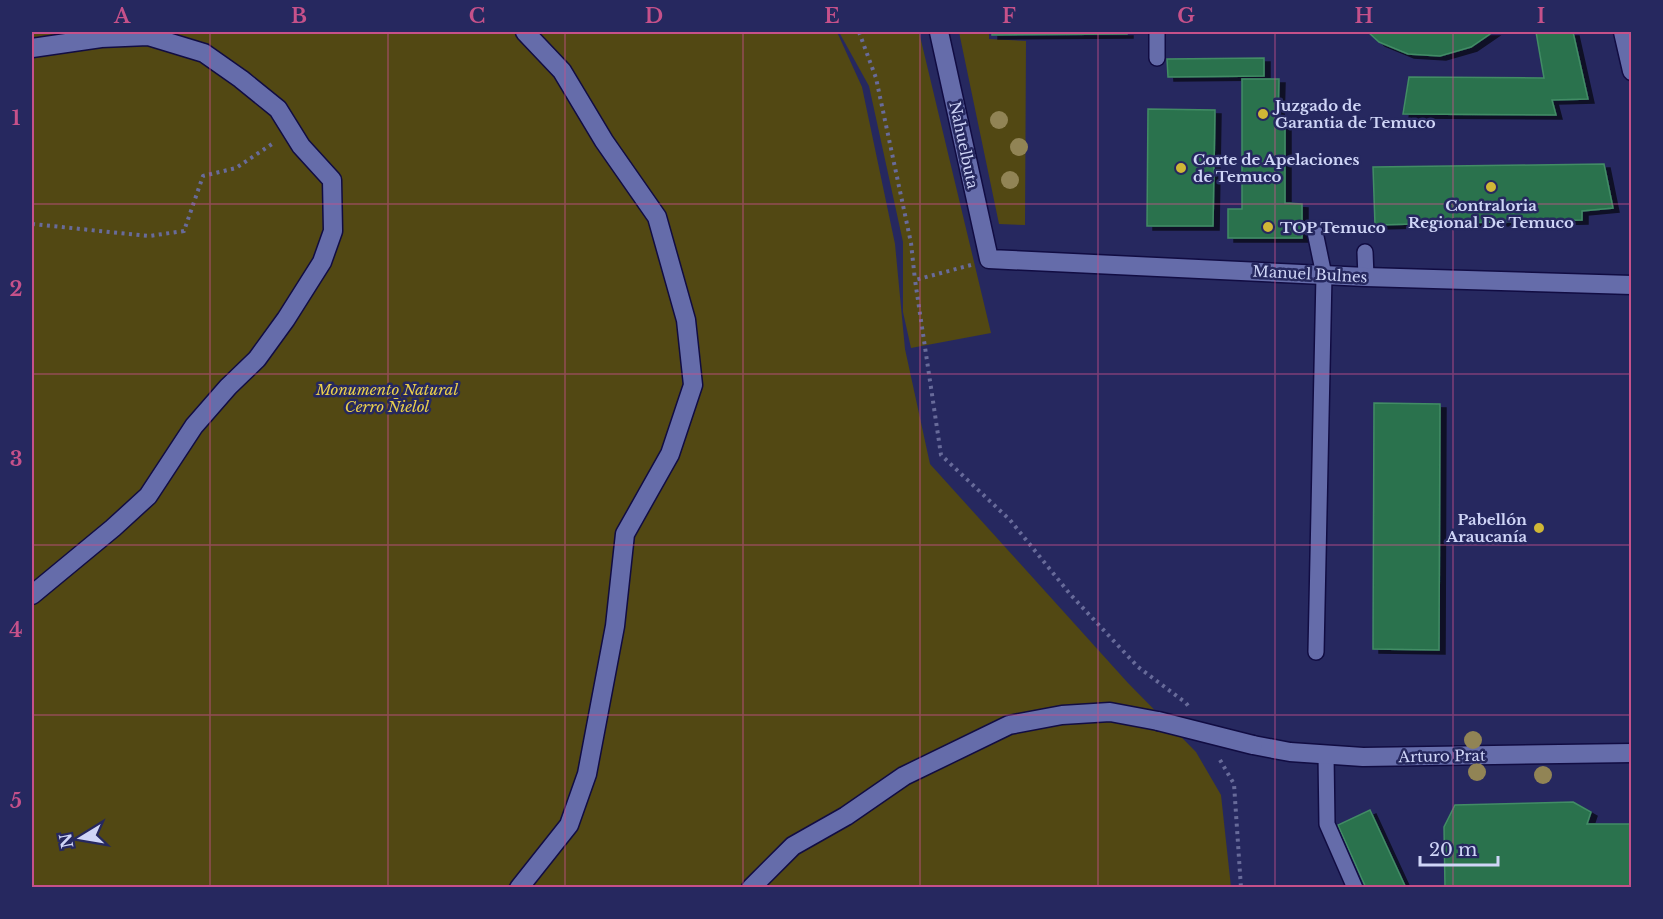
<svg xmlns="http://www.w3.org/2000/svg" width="1663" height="919" font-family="'Libre Baskerville',serif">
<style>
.green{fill:#524813}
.building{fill:#29724d;stroke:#428c65;stroke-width:1.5;filter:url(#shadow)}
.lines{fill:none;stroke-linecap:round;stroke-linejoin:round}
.service-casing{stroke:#110c42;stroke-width:18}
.minor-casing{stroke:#110c42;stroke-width:21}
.path{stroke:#686b9a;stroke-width:4;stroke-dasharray:3 4.5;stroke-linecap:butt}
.service{stroke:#656caa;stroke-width:15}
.minor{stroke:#656caa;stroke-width:18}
.minor-bridge-casing{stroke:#110c42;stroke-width:21;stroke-linecap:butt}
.minor-bridge{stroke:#656caa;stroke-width:18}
.tree{fill:#918455}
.grid{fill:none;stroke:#c6518a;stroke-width:1.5;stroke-opacity:0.55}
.poi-dot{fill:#d0b736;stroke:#26285f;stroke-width:2}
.labels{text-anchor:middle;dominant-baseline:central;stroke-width:5;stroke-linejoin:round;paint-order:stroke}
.poi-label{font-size:15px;font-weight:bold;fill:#cfd5f7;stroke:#26285f;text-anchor:start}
.street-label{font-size:15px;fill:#cfd5f7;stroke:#26285f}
.park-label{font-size:15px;font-style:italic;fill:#e9cf4c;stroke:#26285f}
.neatline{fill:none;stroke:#c6518a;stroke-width:2}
.grid-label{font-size:20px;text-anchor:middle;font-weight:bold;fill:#c6518a}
</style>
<defs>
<filter id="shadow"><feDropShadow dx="6" dy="4" stdDeviation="0" flood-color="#0009"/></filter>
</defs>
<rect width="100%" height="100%" fill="#26285f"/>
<!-- green -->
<g class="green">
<path d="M32 32H837L862 87 895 244 905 349 930 464 1128 683 1196 752 1221 795 1231 887H32Z"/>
<path d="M839 32H919L991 333 911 348 903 312V242L869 86Z"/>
<path d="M959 32H989V39L1026 41 1025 225 999 224Z"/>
</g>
<!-- building -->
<g class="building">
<path d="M992 32H1127V34L992 35Z"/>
<path d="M1368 32H1493L1471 47 1440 56 1408 54 1379 42Z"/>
<path d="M1536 32H1573L1588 99 1552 100 1556 115 1403 114 1409 77 1544 78Z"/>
<path d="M1264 58V76L1168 77 1167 59Z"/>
<path d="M1242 79H1279L1278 120H1285V203L1302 204V238H1228V209H1242Z"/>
<path d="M1148 109 1215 110 1213 226H1147Z"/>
<path d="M1604 164 1613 208 1582 211V220L1375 225 1373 167Z"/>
<path d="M1374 403 1440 404 1439 650 1373 649Z"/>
<path d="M1573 802 1591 812 1587 824H1632V888H1445L1444 827 1455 805Z"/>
<path d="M1370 810 1406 888H1366L1338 825Z"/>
</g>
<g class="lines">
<defs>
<g id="service">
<path d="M1157 58V32"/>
<path d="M1315 232 1324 275 1316 652"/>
<path d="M1365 252 1366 277"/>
<path d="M1326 755 1327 824 1355 888"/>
</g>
<g id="minor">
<path d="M939 32 989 259 1366 277 1632 285"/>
<path d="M1623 32 1632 71"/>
<path d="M32 48 101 38 148 36 204 53 241 79 278 109 301 146 332 180 333 231 322 262 286 319 257 359 228 387 194 426 148 496 113 528 32 595"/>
<path d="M1253 745 1290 752 1363 757 1632 753"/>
<path d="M519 888 569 825 587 774 615 626 625 534 670 454 693 385 686 320 657 217 604 141 562 71 525 32"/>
<path d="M751 888 793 846 846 816 904 776 1009 725 1062 715 1110 712 1158 721"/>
</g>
</defs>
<!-- service casing -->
<use href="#service" class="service-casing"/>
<!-- minor casing -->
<use href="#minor" class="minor-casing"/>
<!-- path -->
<g class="path">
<path d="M859 32 876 78 911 243 915 280"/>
<path d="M32 224 149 236 184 231 203 176 236 168 275 142"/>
<path d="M971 265 915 280 941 455 1010 520 1070 594 1138 667 1186 703 1189 707"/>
<path d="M1220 760 1234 784 1241 888"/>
</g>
<!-- service -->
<use href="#service" class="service"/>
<!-- minor -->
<use href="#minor" class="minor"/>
<defs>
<path id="minor-bridge" d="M1158 721 1253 745"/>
</defs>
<!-- minor-bridge casing -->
<use href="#minor-bridge" class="minor-bridge-casing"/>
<!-- minor-bridge -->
<use href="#minor-bridge" class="minor-bridge"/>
</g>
<!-- trees -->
<g class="tree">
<circle cx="999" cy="120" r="9"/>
<circle cx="1019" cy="147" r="9"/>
<circle cx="1010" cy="180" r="9"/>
<circle cx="1473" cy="740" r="9"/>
<circle cx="1477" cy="772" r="9"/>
<circle cx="1543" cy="775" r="9"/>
</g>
<!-- grid -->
<path class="grid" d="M210 32V888M388 32V888M565 32V888M743 32V888M920 32V888M1098 32V888M1275 32V888M1453 32V888M32 204H1632M32 374H1632M32 545H1632M32 715H1632"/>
<!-- markers -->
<g class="poi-dot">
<circle cx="1263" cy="114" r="6"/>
<circle cx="1181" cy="168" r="6"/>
<circle cx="1491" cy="187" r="6"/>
<circle cx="1268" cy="227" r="6"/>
<circle cx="1539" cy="528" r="6"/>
</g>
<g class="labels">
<!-- poi labels -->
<g class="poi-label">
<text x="1275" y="105">Juzgado de<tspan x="1275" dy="17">Garantia de Temuco</tspan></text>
<text x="1193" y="159">Corte de Apelaciones<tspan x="1193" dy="17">de Temuco</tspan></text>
<text x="1491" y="205" text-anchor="middle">Contraloria<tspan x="1491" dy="17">Regional De Temuco</tspan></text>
<text x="1280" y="227">TOP Temuco</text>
<text x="1527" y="519" text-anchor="end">Pabellón<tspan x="1527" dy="17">Araucanía</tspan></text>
</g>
<!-- street labels -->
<g class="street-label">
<text transform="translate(964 145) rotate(78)">Nahuelbuta</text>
<text transform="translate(1310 274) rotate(3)">Manuel Bulnes</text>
<text transform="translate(1442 756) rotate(-1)">Arturo Prat</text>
</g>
<!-- park labels -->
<g class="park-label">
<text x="387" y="389">Monumento Natural<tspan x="387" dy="17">Cerro Ñielol</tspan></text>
</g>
</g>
<!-- border -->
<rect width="1663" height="919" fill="none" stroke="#26285f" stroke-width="66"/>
<!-- north arrow -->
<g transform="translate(81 838) rotate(259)" stroke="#26285f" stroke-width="4.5" paint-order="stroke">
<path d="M0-4.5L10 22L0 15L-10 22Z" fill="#cfd5f7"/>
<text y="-9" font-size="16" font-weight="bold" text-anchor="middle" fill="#cfd5f7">N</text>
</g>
<!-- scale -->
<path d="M1420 856v9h78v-9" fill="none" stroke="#cfd5f7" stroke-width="3"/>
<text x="1429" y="856" font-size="18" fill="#cfd5f7" stroke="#26285f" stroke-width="4.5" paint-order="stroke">20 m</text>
<rect x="33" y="33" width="1597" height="853" class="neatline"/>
<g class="grid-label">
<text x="122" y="23">A</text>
<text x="299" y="23">B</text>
<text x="477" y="23">C</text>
<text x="654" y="23">D</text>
<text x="832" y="23">E</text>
<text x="1009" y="23">F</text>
<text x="1186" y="23">G</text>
<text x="1364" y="23">H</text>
<text x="1541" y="23">I</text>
<text x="16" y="125">1</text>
<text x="16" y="296">2</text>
<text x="16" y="466">3</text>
<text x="16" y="637">4</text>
<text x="16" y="808">5</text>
</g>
</svg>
